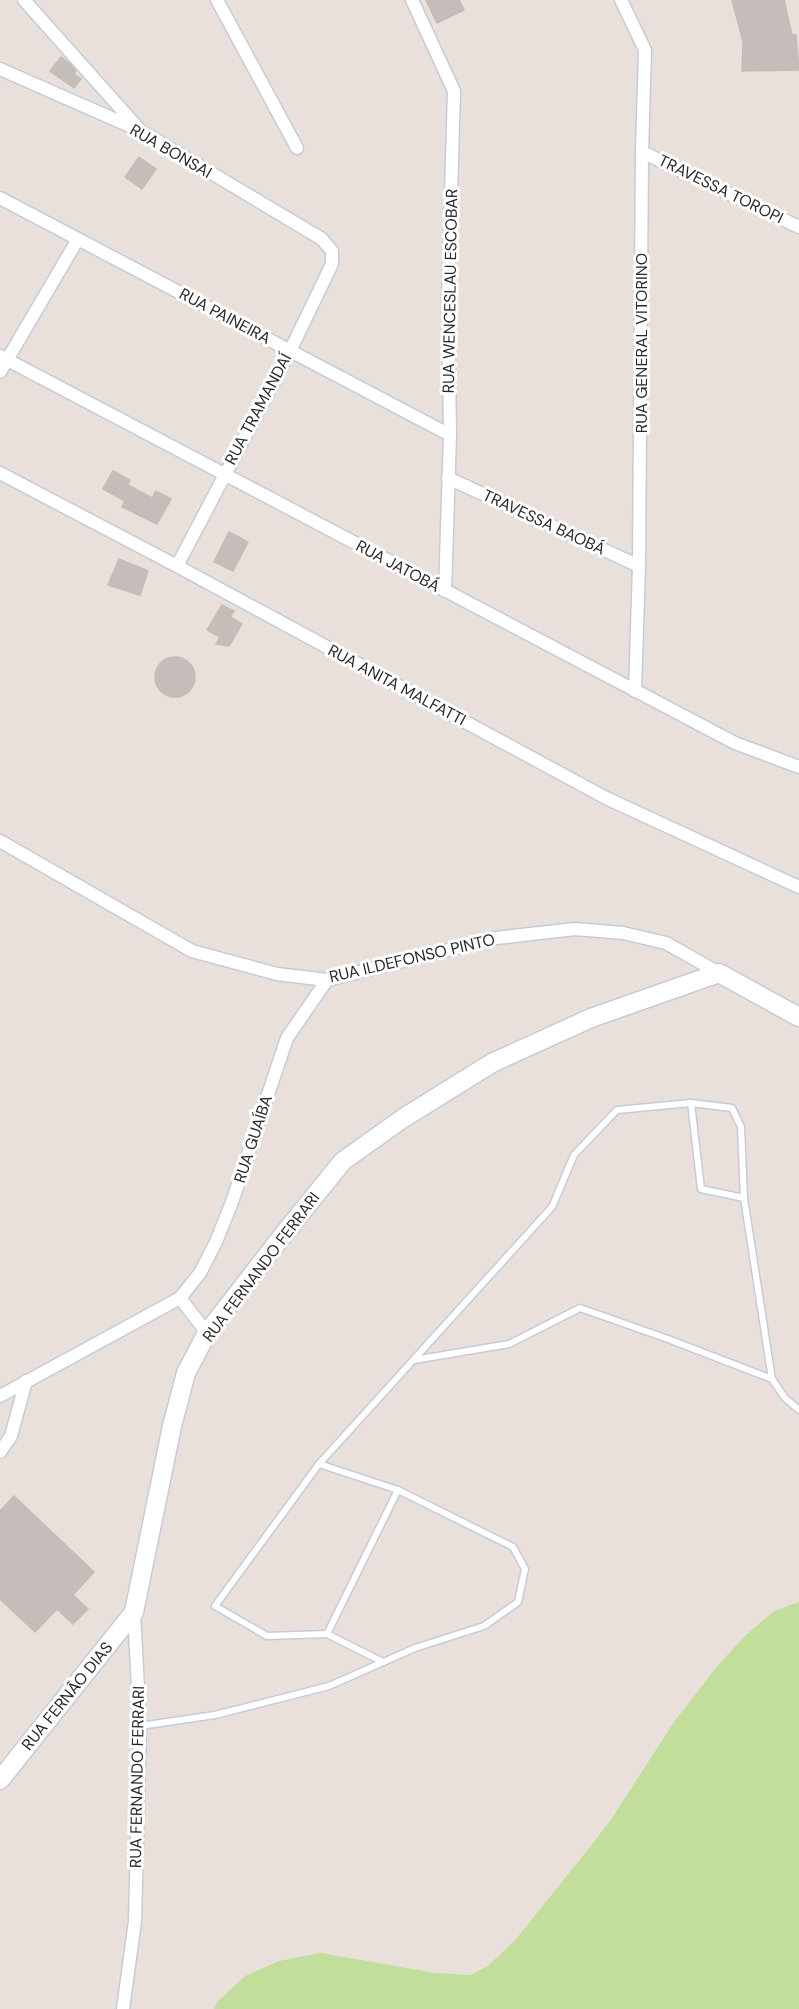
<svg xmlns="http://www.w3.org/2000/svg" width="799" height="2009" font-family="'DM Sans',sans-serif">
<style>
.green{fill:#c1de9a}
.building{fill:#c5bdba;stroke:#c5bcb5;stroke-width:1.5}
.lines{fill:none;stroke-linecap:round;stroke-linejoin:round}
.service-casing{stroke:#c6ccd6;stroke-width:9}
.minor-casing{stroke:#c6ccd6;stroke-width:15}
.secondary-casing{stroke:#c6ccd6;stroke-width:21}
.service{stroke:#fff;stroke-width:6}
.minor{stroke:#fff;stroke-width:12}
.secondary{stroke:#fff;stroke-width:18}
.labels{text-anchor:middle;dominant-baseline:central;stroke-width:6;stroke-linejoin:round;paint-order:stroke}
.street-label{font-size:16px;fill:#282828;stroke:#fff}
</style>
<rect width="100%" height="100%" fill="#eae0db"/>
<!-- green -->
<path class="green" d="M799 1602V2009H214L217 2002 245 1976 279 1961 321 1953 435 1973 471 1975 488 1966 516 1939 590 1847 612 1818 674 1722 719 1664 745 1636 774 1611Z"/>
<!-- building -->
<g class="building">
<path d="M426 0H459L464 10 437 23Z"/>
<path d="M732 0H784L792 35H796L799 70 742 71 743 42Z"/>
<path d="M61 57 70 64 76 71 74 74 81 79 74 88 50 71Z"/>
<path d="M139 157 156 169 142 189 125 177Z"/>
<path d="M113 471 130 480 128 485 152 498 156 491 171 499 157 524 122 507 125 501 103 489Z"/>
<path d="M229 532 248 542 233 571 214 562Z"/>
<path d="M119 559 148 571 140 595 108 585Z"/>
<path d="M222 605 234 611 230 617 242 624 229 646 216 644 220 637 207 630Z"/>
<circle cx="175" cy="677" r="20"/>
<path d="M14 1496 94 1572 73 1595 88 1609 73 1624 57 1609 35 1632 0 1599V1511Z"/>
</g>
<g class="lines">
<defs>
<g id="service">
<path d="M691 1103 701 1189 744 1198"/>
<path d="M414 1360 509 1344 580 1308 668 1339 772 1379"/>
<path d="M327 1634 267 1636 215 1606 319 1464 552 1207 574 1155 617 1110 691 1103 732 1108 741 1127 744 1198 772 1379 785 1398 799 1410"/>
<path d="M383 1662 327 1634 398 1490"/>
<path d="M140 1726 215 1715 329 1686 415 1648 484 1626 518 1602 525 1569 513 1547 398 1490 319 1464"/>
</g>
<g id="minor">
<path d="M24 0 138 128"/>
<path d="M217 0 297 148"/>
<path d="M412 0 454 91 448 299 450 435 445 591"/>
<path d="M621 0 645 50 642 152 639 566 635 691"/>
<path d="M0 69 141 131 322 239 332 251V264L290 351 177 566"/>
<path d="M642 152 799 227"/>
<path d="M0 198 450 435"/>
<path d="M0 356 735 743 799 767"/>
<path d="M0 372 78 239"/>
<path d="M0 473 177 566 606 798 799 887"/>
<path d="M448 478 639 566"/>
<path d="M0 841 192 951 277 974 327 980 496 938 575 929 623 933 666 943 719 973"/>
<path d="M180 1298 207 1333"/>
<path d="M0 1396 180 1298 200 1273 216 1242 232 1202 287 1038 327 980"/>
<path d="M0 1452 11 1436 26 1381"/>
<path d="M123 2009 135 1921 140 1726 134 1612"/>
</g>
<path id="secondary" d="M0 1780 134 1612 172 1426 186 1373 207 1333 287 1230 343 1161 402 1119 492 1063 591 1018 719 973 799 1017"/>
</defs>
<!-- service casing -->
<use href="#service" class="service-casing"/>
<!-- minor casing -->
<use href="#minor" class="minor-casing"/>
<!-- secondary casing -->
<use href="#secondary" class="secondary-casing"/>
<!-- service -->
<use href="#service" class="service"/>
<!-- minor -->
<use href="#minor" class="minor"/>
<!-- secondary -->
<use href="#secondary" class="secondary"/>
</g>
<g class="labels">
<!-- street labels -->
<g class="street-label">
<text transform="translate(171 151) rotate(30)">RUA BONSAI</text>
<text transform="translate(721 189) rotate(26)">TRAVESSA TOROPI</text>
<text transform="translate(450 291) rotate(-89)">RUA WENCESLAU ESCOBAR</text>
<text transform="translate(225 316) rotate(28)">RUA PAINEIRA</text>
<text transform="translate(641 343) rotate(-90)">RUA GENERAL VITORINO</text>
<text transform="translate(258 409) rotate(-62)">RUA TRAMANDAÍ</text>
<text transform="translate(544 522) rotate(25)">TRAVESSA BAOBÁ</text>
<text transform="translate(398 566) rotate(28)">RUA JATOBÁ</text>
<text transform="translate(397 685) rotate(28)">RUA ANITA MALFATTI</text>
<text transform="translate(412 958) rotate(-13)">RUA ILDEFONSO PINTO</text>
<text transform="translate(253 1139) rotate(-72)">RUA GUAÍBA</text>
<text transform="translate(261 1267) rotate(-53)">RUA FERNANDO FERRARI</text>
<text transform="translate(67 1696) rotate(-51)">RUA FERNÃO DIAS</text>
<text transform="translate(137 1777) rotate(-89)">RUA FERNANDO FERRARI</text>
</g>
</g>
</svg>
